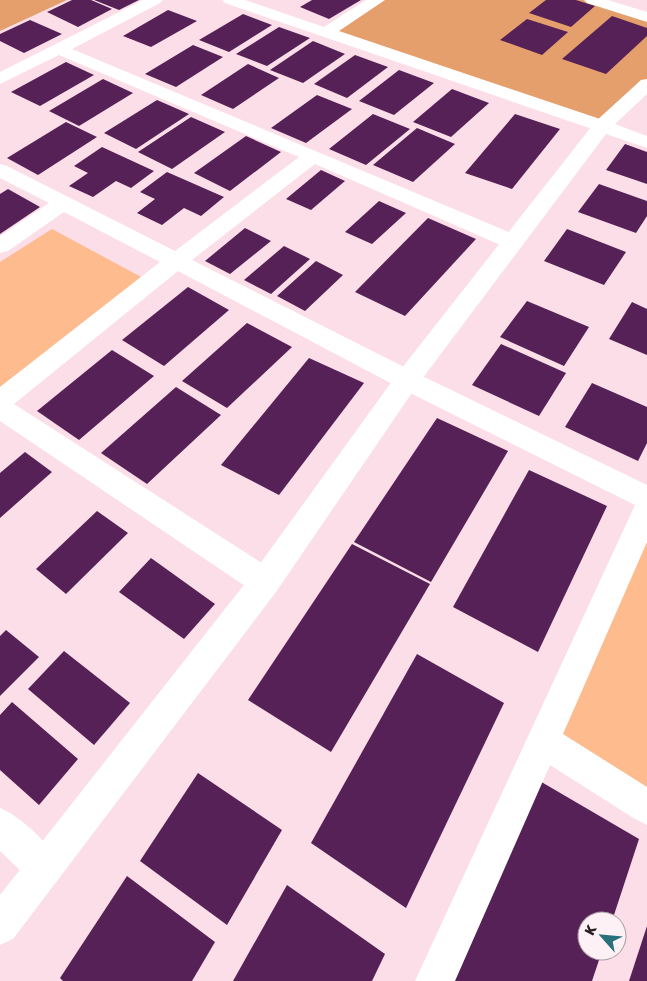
<svg xmlns="http://www.w3.org/2000/svg" width="647" height="981" font-family="Rubik,sans-serif">
<style>
.green{fill:#fdbb8e}
.forest{fill:#e59f6d}
.building{fill:#552156}
.lines{fill:none;stroke-linecap:round;stroke-linejoin:round}
.street{fill:#fff;fill-rule:evenodd}
.secondary{fill:#fff;fill-rule:evenodd}
</style>
<rect width="100%" height="100%" fill="#fcdee8"/>
<!-- green -->
<g class="green">
<path d="M52 229 143 278 0 390V262Z"/>
<path d="M647 510V807L543 741Z"/>
</g>
<!-- forest -->
<g class="forest">
<path d="M0 0H67L0 31Z"/>
<path d="M377 0H592L647 17V84L602 126 327 32Z"/>
</g>
<!-- building -->
<g class="building">
<path d="M72 0H91L112 9 78 27 47 12Z"/>
<path d="M94 0H139L119 10Z"/>
<path d="M312 0H361L329 19 300 7Z"/>
<path d="M546 0H576L595 6 571 27 529 13Z"/>
<path d="M168 10 197 21 151 47 123 36Z"/>
<path d="M243 14 272 25 229 52 199 40Z"/>
<path d="M612 16 647 28V36L606 74 562 59Z"/>
<path d="M527 19 568 32 542 55 500 40Z"/>
<path d="M30 20 62 34 24 53 0 41V34Z"/>
<path d="M279 27 310 38 267 66 236 54Z"/>
<path d="M313 41 345 54 303 83 270 70Z"/>
<path d="M193 45 223 57 176 87 145 74Z"/>
<path d="M355 55 388 67 347 98 314 84Z"/>
<path d="M66 62 94 75 40 106 11 92Z"/>
<path d="M248 64 279 78 233 109 201 95Z"/>
<path d="M399 70 434 83 394 115 359 101Z"/>
<path d="M103 79 133 93 79 126 49 111Z"/>
<path d="M452 89 489 103 451 137 413 122Z"/>
<path d="M317 95 352 109 306 143 271 128Z"/>
<path d="M157 100 189 114 136 149 104 133Z"/>
<path d="M373 114 410 129 366 165 329 149Z"/>
<path d="M515 114 560 129 512 189 465 173Z"/>
<path d="M191 117 225 132 172 169 138 152Z"/>
<path d="M66 122 97 137 38 175 7 158Z"/>
<path d="M417 128 455 144 413 182 373 165Z"/>
<path d="M246 136 281 152 230 191 194 173Z"/>
<path d="M625 144 647 152V184L606 170Z"/>
<path d="M102 147 154 171 131 188 116 181 93 197 69 186 88 173 74 166Z"/>
<path d="M321 170 345 181 311 210 286 199Z"/>
<path d="M167 172 224 197 201 216 184 208 162 225 137 213 155 199 140 192Z"/>
<path d="M599 184 647 201V216L636 233 578 212Z"/>
<path d="M8 189 40 207 0 234V194Z"/>
<path d="M379 201 406 213 372 244 345 232Z"/>
<path d="M428 218 476 239 405 316 355 292Z"/>
<path d="M245 228 271 241 230 274 205 261Z"/>
<path d="M567 229 626 252 604 285 544 261Z"/>
<path d="M284 246 310 259 271 294 244 280Z"/>
<path d="M316 261 343 275 305 311 277 296Z"/>
<path d="M188 287 229 310 164 366 122 340Z"/>
<path d="M527 301 589 327 564 366 500 337Z"/>
<path d="M632 302 647 309V355L609 339Z"/>
<path d="M247 323 292 347 227 408 182 381Z"/>
<path d="M501 344 566 373 539 416 472 385Z"/>
<path d="M112 350 154 376 79 440 37 411Z"/>
<path d="M309 358 364 383 279 495 221 465Z"/>
<path d="M592 383 647 407V443L638 461 565 427Z"/>
<path d="M176 387 221 415 147 484 101 453Z"/>
<path d="M437 418 508 451 431 582 354 542Z"/>
<path d="M25 452 52 472 0 518V473Z"/>
<path d="M529 470 607 506 538 652 453 607Z"/>
<path d="M97 511 128 533 66 594 36 569Z"/>
<path d="M352 544 430 584 331 752 248 700Z"/>
<path d="M151 558 215 604 184 639 119 592Z"/>
<path d="M6 630 39 657 0 696V636Z"/>
<path d="M64 651 130 703 94 745 28 689Z"/>
<path d="M417 654 504 703 406 908 311 843Z"/>
<path d="M12 702 78 759 39 805 0 770V715Z"/>
<path d="M198 773 282 830 227 925 140 861Z"/>
<path d="M538 780 639 839 612 921H587V951H602L592 981H454Z"/>
<path d="M127 876 215 942 192 981H63L60 978Z"/>
<path d="M287 885 385 954 372 981H233Z"/>
<path d="M647 926V981H629Z"/>
</g>
<g class="lines">
<!-- street -->
<g class="street">
<path d="M143 0H163L160 3 72 49 521 237 524 242 521 247 513 249 505 247 315 164 192 260 416 373 647 485V542L563 734 647 787V825L635 819 550 765 455 981H415L635 505 398 387 178 271 14 404 276 572 280 582 276 592 265 595 254 592 0 421V387L160 262 64 212 8 251 0 253V236L49 203 0 178V164L7 166 175 251 299 157 59 55 0 84V72Z"/>
<path d="M222 0H245L324 27 366 0H385L339 31 609 122 611 126 609 130 602 132 595 130 225 3Z"/>
<path d="M584 0H608L647 12V22L587 3Z"/>
<path d="M0 808C22 817 53 847 62 868L57 881 44 886 31 881 0 851Z"/>
</g>
<!-- secondary -->
<path class="secondary" d="M647 79V94L615 124 647 136V148L606 134 416 387 276 592 13 939 0 945V895L254 572 398 373 595 122 641 80Z"/>
</g>
<!-- north arrow -->
<g transform="translate(602 936) rotate(297)"><circle r="24" fill="#fdf1f5" stroke="#a89da1"/>
<path d="M0-4L9 19L0 12L-9 19Z" fill="#28707b"/>
<text y="-8" font-size="14" font-weight="bold" text-anchor="middle" fill="#291e22">K</text>
</g>
</svg>
